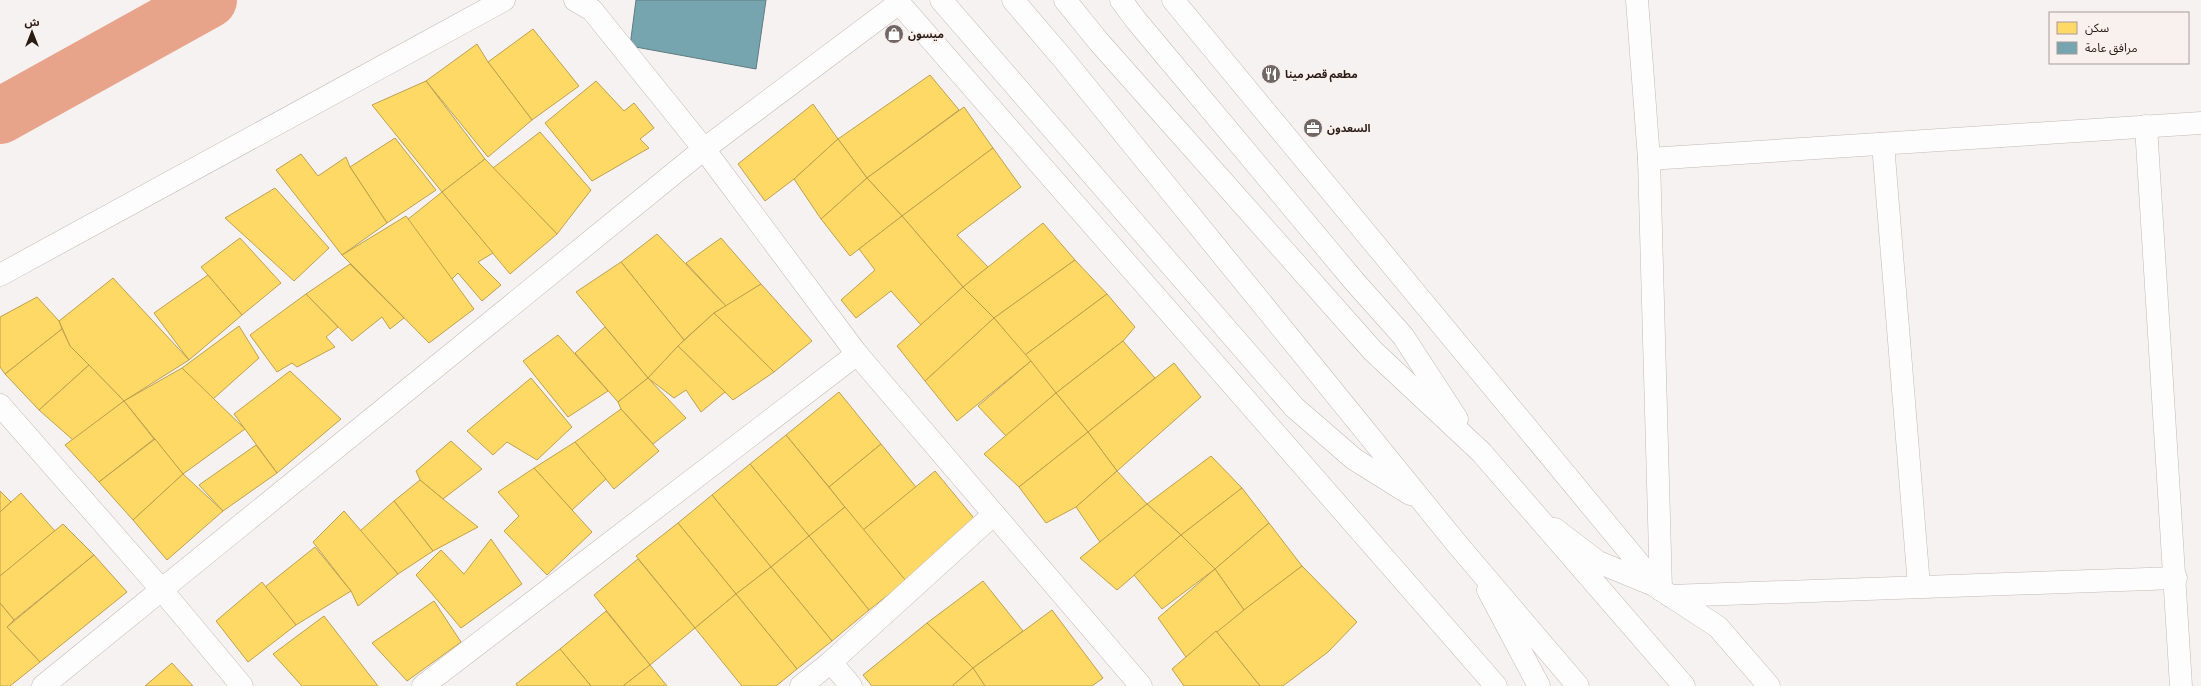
<svg xmlns="http://www.w3.org/2000/svg" width="2201" height="686" font-family="'Crimson Pro','Noto Sans Arabic',serif">
<style>
.homes{fill:#ffd966;stroke:#bfa04e}
.public{fill:#76a5af;stroke:#5f7c81}
.lines{fill:none;stroke-linecap:round;stroke-linejoin:round}
.river{stroke:#e8a38b;stroke-width:56}
.street-casing{stroke:#c2b9b6;stroke-width:23}
.secondary-casing{stroke:#c2b9b6;stroke-width:23}
.highway-casing{stroke:#c2b9b6;stroke-width:23}
.street{stroke:#fefdfd;stroke-width:22}
.secondary{stroke:#fefdfd;stroke-width:22}
.highway{stroke:#fefdfd;stroke-width:22}
.labels{text-anchor:middle;dominant-baseline:central;stroke-width:4;stroke-linejoin:round;paint-order:stroke}
.poi-label{font-size:11px;font-weight:bold;fill:#291b16;stroke:#f9f1ee;text-anchor:start}
</style>
<rect width="100%" height="100%" fill="#f6f2f1"/>
<!-- homes -->
<g class="homes">
<path d="M533 29 579 86 532 120 488 62Z"/>
<path d="M477 44 488 62 532 120 488 157 426 81Z"/>
<path d="M930 75 959 110 867 178 838 139Z"/>
<path d="M426 81 485 159 442 192 372 105Z"/>
<path d="M596 81 624 111 634 103 654 128 640 139 649 148 592 181 545 123Z"/>
<path d="M813 104 838 139 794 179 765 201 738 164Z"/>
<path d="M964 107 993 148 902 216 867 178Z"/>
<path d="M540 132 591 190 557 234 493 168Z"/>
<path d="M395 138 436 190 387 223 350 167Z"/>
<path d="M838 139 867 178 821 219 794 179Z"/>
<path d="M993 148 1021 187 957 235 988 267 963 287 902 216Z"/>
<path d="M301 154 318 176 346 157 350 167 387 223 342 255 276 170Z"/>
<path d="M485 159 557 234 510 274 442 192Z"/>
<path d="M867 178 902 216 850 256 821 219Z"/>
<path d="M275 188 329 248 294 281 225 218Z"/>
<path d="M442 192 493 253 478 262 501 285 482 301 458 273 451 280 407 220Z"/>
<path d="M406 216 474 309 429 343 342 255Z"/>
<path d="M902 216 963 287 921 325 891 291 856 318 841 300 875 270 859 249Z"/>
<path d="M1043 223 1075 260 994 318 963 287Z"/>
<path d="M657 234 726 306 714 313 684 340 621 262Z"/>
<path d="M240 238 281 283 242 315 201 267Z"/>
<path d="M721 238 761 284 726 306 686 263Z"/>
<path d="M1075 260 1107 294 1025 355 994 318Z"/>
<path d="M621 262 684 340 648 378 576 292Z"/>
<path d="M350 264 404 318 390 329 382 317 352 341 306 294Z"/>
<path d="M208 275 242 315 189 360 154 313Z"/>
<path d="M113 278 189 360 124 401 70 346 59 321Z"/>
<path d="M761 284 812 341 774 372 714 313Z"/>
<path d="M963 287 994 318 925 381 897 346Z"/>
<path d="M306 294 338 327 326 337 335 347 297 367 292 363 277 372 250 335Z"/>
<path d="M1107 294 1135 327 1123 341 1056 393 1025 355Z"/>
<path d="M37 297 59 321 62 329 5 374 0 367V317Z"/>
<path d="M714 313 774 372 733 400 678 346Z"/>
<path d="M994 318 1031 361 957 421 925 381Z"/>
<path d="M239 326 259 358 212 400 182 368Z"/>
<path d="M605 327 648 378 618 402 575 353Z"/>
<path d="M62 329 70 346 89 365 39 410 5 374Z"/>
<path d="M558 335 608 391 568 417 523 361Z"/>
<path d="M1123 341 1155 378 1088 432 1056 393Z"/>
<path d="M678 346 725 392 701 412 686 390 674 398 648 378Z"/>
<path d="M1031 361 1056 393 1006 436 978 406Z"/>
<path d="M1174 363 1201 397 1117 471 1088 432Z"/>
<path d="M89 365 124 401 73 440 39 410Z"/>
<path d="M182 368 245 429 183 474 124 401Z"/>
<path d="M290 371 341 419 277 473 234 414Z"/>
<path d="M531 378 572 427 537 460 507 442 493 455 467 431Z"/>
<path d="M648 378 686 418 653 444 621 409 618 402Z"/>
<path d="M839 392 881 444 829 487 786 435Z"/>
<path d="M1056 393 1088 432 1019 487 984 454Z"/>
<path d="M124 401 154 439 99 482 65 445Z"/>
<path d="M621 409 659 451 614 489 575 442Z"/>
<path d="M1088 432 1117 471 1076 507 1046 523 1019 487Z"/>
<path d="M786 435 845 507 809 536 750 464Z"/>
<path d="M155 439 183 474 133 520 99 482Z"/>
<path d="M451 441 482 469 443 499 420 480 416 471Z"/>
<path d="M575 442 606 479 572 510 534 468Z"/>
<path d="M881 444 916 487 863 530 829 487Z"/>
<path d="M256 445 277 473 223 511 199 485Z"/>
<path d="M1211 456 1242 488 1181 535 1147 504Z"/>
<path d="M750 464 809 536 771 567 712 495Z"/>
<path d="M534 468 592 532 547 575 504 531 519 516 498 492Z"/>
<path d="M935 471 978 523 906 581 863 530Z"/>
<path d="M1117 471 1147 504 1100 542 1076 507Z"/>
<path d="M183 474 223 511 167 560 133 520Z"/>
<path d="M420 480 443 499 478 527 433 551 394 501Z"/>
<path d="M1242 488 1269 523 1215 569 1181 535Z"/>
<path d="M0 491 11 502 0 512Z"/>
<path d="M21 493 55 531 0 576V512Z"/>
<path d="M712 495 771 567 736 594 678 523Z"/>
<path d="M394 501 433 551 398 574 360 531Z"/>
<path d="M1147 504 1181 535 1117 590 1080 558Z"/>
<path d="M845 507 906 581 869 610 809 536Z"/>
<path d="M344 511 398 574 358 606 351 591 313 542Z"/>
<path d="M678 523 736 594 695 628 636 556Z"/>
<path d="M1269 523 1302 566 1244 610 1215 569Z"/>
<path d="M63 524 94 555 14 620 0 603V576Z"/>
<path d="M1181 535 1215 569 1162 609 1134 575Z"/>
<path d="M809 536 869 610 832 641 771 567Z"/>
<path d="M491 539 522 584 461 628 416 575 441 550 464 574Z"/>
<path d="M315 547 351 591 296 625 265 587Z"/>
<path d="M94 555 127 592 40 662 7 627Z"/>
<path d="M638 559 695 628 650 665 594 595Z"/>
<path d="M1302 566 1357 622 1328 652 1283 686H1260L1216 631Z"/>
<path d="M771 567 832 641 797 669 736 594Z"/>
<path d="M1215 569 1244 610 1186 657 1158 618Z"/>
<path d="M983 581 1023 631 973 668 927 623Z"/>
<path d="M262 582 296 625 248 662 216 621Z"/>
<path d="M736 594 797 669 776 686H742L695 628Z"/>
<path d="M434 601 461 642 407 681 372 643Z"/>
<path d="M0 603 14 620 7 627 40 662 10 686H0Z"/>
<path d="M1052 610 1103 678 1092 686H985L973 668Z"/>
<path d="M606 611 650 665 623 686H591L560 649Z"/>
<path d="M324 616 378 686H302L273 654Z"/>
<path d="M927 623 973 668 952 686H872L863 675Z"/>
<path d="M1216 631 1260 686H1184L1172 669Z"/>
<path d="M560 649 591 686H517L516 684Z"/>
<path d="M172 663 193 686H145Z"/>
<path d="M650 665 667 686H623Z"/>
<path d="M973 668 985 686H952Z"/>
</g>
<!-- public -->
<path class="public" d="M636 0H766L756 69 630 46Z"/>
<g class="lines">
<!-- river -->
<path class="river" d="M0 116 209 0"/>
<defs>
<g id="street">
<path d="M575 0 592 10 704 149 857 354 1141 686"/>
<path d="M1173 0 1661 590"/>
<path d="M1637 0 1649 159 1661 590"/>
<path d="M2146 126 2181 686"/>
<path d="M1883 144 1919 586"/>
<path d="M1649 159 2201 123"/>
<path d="M0 275 504 0"/>
<path d="M0 405 161 589 242 686"/>
<path d="M1670 596 2176 578"/>
<path d="M831 662 851 686"/>
<path d="M43 686 704 149 899 3 1496 686"/>
<path d="M423 686 857 354"/>
<path d="M801 686 831 662 994 514"/>
</g>
<g id="secondary">
<path d="M1555 529 1598 562 1654 585 1718 627 1769 686"/>
<path d="M1488 590 1539 686"/>
</g>
<g id="highway">
<path d="M941 0 1294 407 1354 459 1410 494"/>
<path d="M1013 0 1065 61 1457 544 1578 686"/>
<path d="M1065 0 1099 42 1373 351 1481 452 1684 686"/>
<path d="M1121 0 1135 19 1354 281 1403 336 1457 419"/>
</g>
</defs>
<!-- street casing -->
<use href="#street" class="street-casing"/>
<!-- secondary casing -->
<use href="#secondary" class="secondary-casing"/>
<!-- highway casing -->
<use href="#highway" class="highway-casing"/>
<!-- street -->
<use href="#street" class="street"/>
<!-- secondary -->
<use href="#secondary" class="secondary"/>
<!-- highway -->
<use href="#highway" class="highway"/>
</g>
<!-- icons -->
<defs>
<symbol id="shop-disc" viewBox="-11 -11 22 22"><circle r="9.5" fill="#716663" stroke="#f9f1ee"/><path d="M-5-2.5h2.3a2.7 3.5 0 0 1 5.4 0H5L5.5 6h-11ZM-1.5-2.5h3a1.5 2.3 0 0 0-3 0Z" fill="#fff"/></symbol>
<symbol id="restaurant-disc" viewBox="-11 -11 22 22"><circle r="9.5" fill="#716663" stroke="#f9f1ee"/><path d="M-5-6h1v4h1v-4h1v4h1v-4h1v5L-1.5 .5V6h-2V.5L-5-1ZM5-6V6H3V1.5H1.5Q1.5-4 5-6Z" fill="#fff"/></symbol>
<symbol id="office-disc" viewBox="-11 -11 22 22"><circle r="9.5" fill="#716663" stroke="#f9f1ee"/><path d="M-6-3h4V-5.5h4V-3h4V5H-6ZM-1-4.5V-3h2v-1.5ZM-6 0V1H6V0Z" fill="#fff"/></symbol>
</defs>
<g fill-rule="evenodd">
<use href="#shop-disc" x="883" y="23" width="22" height="22"/>
<use href="#restaurant-disc" x="1260" y="63" width="22" height="22"/>
<use href="#office-disc" x="1302" y="117" width="22" height="22"/>
</g>
<g class="labels">
<!-- poi labels -->
<g class="poi-label">
<text x="908" y="34">ميسون</text>
<text x="1285" y="74">مطعم قصر مينا</text>
<text x="1327" y="128">السعدون</text>
</g>
</g>
<!-- legend -->
<rect x="2049" y="12" width="140" height="52" fill="#f9f1ee" stroke="#a69b98"/>
<rect x="2057" y="22" width="20" height="12" fill="#ffd966" stroke="#a69b98"/>
<text x="2085" y="32" font-size="12" fill="#291b16">سكن</text>
<rect x="2057" y="42" width="20" height="12" fill="#76a5af" stroke="#a69b98"/>
<text x="2085" y="52" font-size="12" fill="#291b16">مرافق عامة</text>
<!-- north arrow -->
<g transform="translate(32 32)" stroke="#f9f1ee" stroke-width="3" paint-order="stroke">
<path d="M0-3L7 15L0 10L-7 15Z" fill="#291b16"/>
<text y="-6" font-size="11" font-weight="bold" text-anchor="middle" fill="#291b16">ش</text>
</g>
</svg>
